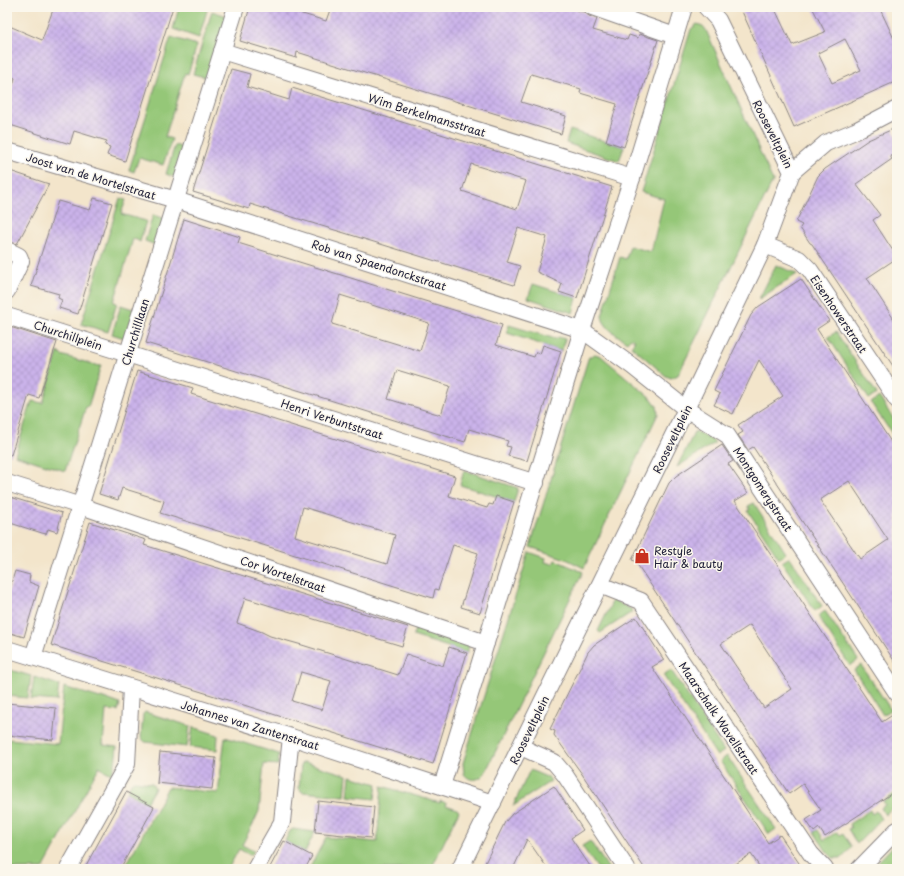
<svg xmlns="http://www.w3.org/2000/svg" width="904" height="876" font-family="'Playpen Sans',sans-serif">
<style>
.green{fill:#95c778;stroke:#5c745a}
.building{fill:url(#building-cross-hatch);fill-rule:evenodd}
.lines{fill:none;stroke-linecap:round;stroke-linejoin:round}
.minor-casing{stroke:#8a8483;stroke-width:18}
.minor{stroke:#fff;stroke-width:16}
.labels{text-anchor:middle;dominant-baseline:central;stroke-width:3;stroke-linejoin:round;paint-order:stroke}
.street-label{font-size:11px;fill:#22223b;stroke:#fbf7ec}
.poi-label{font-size:11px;fill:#22223b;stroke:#fbf7ec;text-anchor:start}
</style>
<defs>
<pattern id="building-cross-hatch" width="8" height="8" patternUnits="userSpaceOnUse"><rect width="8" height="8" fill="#cbb3ea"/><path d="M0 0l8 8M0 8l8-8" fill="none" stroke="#ae9aca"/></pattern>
</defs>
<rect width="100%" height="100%" fill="#fbf7ec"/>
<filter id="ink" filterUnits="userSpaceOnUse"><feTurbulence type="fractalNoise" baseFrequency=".025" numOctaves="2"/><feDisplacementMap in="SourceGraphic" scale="8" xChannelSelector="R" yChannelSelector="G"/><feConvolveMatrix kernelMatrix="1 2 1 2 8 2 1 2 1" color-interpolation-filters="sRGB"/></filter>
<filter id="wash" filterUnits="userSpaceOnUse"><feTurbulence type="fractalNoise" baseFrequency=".012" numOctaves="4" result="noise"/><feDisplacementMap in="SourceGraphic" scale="16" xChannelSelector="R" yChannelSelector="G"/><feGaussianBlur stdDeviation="0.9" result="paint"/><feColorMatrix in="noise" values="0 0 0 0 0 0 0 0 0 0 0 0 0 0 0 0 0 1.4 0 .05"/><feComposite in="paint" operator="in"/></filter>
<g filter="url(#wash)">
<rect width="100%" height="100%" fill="#f3e5cb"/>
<!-- green -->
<g class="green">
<path d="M179 7H208L199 38 173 29Z"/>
<path d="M212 11 227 16 208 78 193 74Z"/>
<path d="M697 24 703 26 706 30 773 181 678 375 671 378 666 376 631 346 635 341 631 338 627 342C618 336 603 327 602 316L620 257 626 259 630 246 651 252 664 199 641 192 691 29Z"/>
<path d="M171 37 197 45 188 74 185 73 165 137 172 139 163 165 139 158 134 172 129 170Z"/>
<path d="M570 130 624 147 619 161 566 143Z"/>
<path d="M175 145 186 149 177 178 166 174Z"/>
<path d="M120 198 126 200 121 214 146 221 140 242 137 240 133 239 114 302 117 303 108 332 81 324Z"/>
<path d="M153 215 165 219 156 245 145 241Z"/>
<path d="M776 265 797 274 759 299Z"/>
<path d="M533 284 577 298 573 313 528 298Z"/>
<path d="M121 305 136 310 124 338 112 334Z"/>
<path d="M509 325 556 339 558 337 565 339 561 351 507 333Z"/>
<path d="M836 332 877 394 869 399 828 337Z"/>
<path d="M58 352 61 355 99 366 101 365 88 407H86L65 471 15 455 32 401 43 403Z"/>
<path d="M595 354 601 356 652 399 657 406 658 414 584 568 566 559 530 547 588 359 589 357Z"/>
<path d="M879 397 897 424V441L871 403Z"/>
<path d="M695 431 712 440 715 443 677 467Z"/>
<path d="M464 470 518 488 514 502 460 485Z"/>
<path d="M754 503 786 553 779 558 748 511 750 509 748 506Z"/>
<path d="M529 552 546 558 545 562 553 564 555 560 583 572 485 773C479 781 470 782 464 774L463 763Z"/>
<path d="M790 557 822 606 815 611 782 562Z"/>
<path d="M613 600 631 609 632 612 600 633 598 631Z"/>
<path d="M825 611 858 660 850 666 818 616Z"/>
<path d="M417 622 471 639 467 653 413 636Z"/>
<path d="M861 665 891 710 883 715 854 670Z"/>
<path d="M7 669 31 676 28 698 7 696Z"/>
<path d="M671 670 724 751 717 756 663 675Z"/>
<path d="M34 677 59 685 57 701 31 699Z"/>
<path d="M64 687 100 698 101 697 120 704 118 711 106 710 103 745 117 747 115 764 111 774 99 767 43 869H7V745L10 739 58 744Z"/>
<path d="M145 712 190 726 187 747 145 742 141 738 143 714Z"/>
<path d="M193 727 218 735 217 750 190 747Z"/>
<path d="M225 737 279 754 278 765 264 764 259 811 255 820 242 845 254 851 252 854 250 855 239 849 228 869H124L168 787 218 793Z"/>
<path d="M727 756 776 829 769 834 720 761Z"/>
<path d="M304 762 347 775 345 796 302 792 299 788 301 764Z"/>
<path d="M530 770 549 778 551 781 513 806Z"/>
<path d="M350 776 377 784 375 799 348 796Z"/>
<path d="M134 781 152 783 155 788 146 803 127 791 132 782Z"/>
<path d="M382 786 440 803V801L447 803 446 805 457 809 459 811 431 869H309L326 837 377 842Z"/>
<path d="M897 792V803L885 815 881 808 885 805 883 802Z"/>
<path d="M870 810 872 814 876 811 881 819 857 844 848 829 851 828 849 824Z"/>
<path d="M293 829 315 832 305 852 285 841 290 831Z"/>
<path d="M818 830 824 840 837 832 840 835 842 833 852 847 842 858H833L827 852 814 832Z"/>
<path d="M590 841 609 869H598L582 846Z"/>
<path d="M897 842V869H871Z"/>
</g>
<g id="blocks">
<!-- building -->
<g class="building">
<path d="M54 7H173L125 161 107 155 110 147 105 145 107 141 74 131 70 144 7 124V103L15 78 7 75V25L42 40Z"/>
<path d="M250 7H279L326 21 331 7H567L584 12 589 16 597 19 593 30 627 40 629 35 638 38 639 34 658 40 624 147 606 141 617 104 580 93 581 89 531 74 521 102 566 116 561 134 297 52 296 58 240 41Z"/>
<path d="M740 7H774L792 45 825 32 812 7H879L897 45V81L794 127ZM845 39 861 70 832 83 818 53Z"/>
<path d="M231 69 250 74 247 87 289 100 292 88 612 187 577 298 559 292 562 284 537 272 547 237 518 228 507 262 520 266 514 285 250 204 249 209 193 192ZM471 164 526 181 517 209 462 191Z"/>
<path d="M893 129 897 138V153L890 156 892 159 856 184 880 215 873 220 897 257V258L867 278 897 324V372L812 244 810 243 800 228 802 225 796 222 818 176 825 169 868 140Z"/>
<path d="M7 170 49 184 17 244 7 241Z"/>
<path d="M94 198 112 203 78 314 59 308 62 300 58 298 59 294 31 286 58 201 90 210Z"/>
<path d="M184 219 240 237 238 243 502 325 496 345 534 357 536 352 540 354 543 345 561 351 527 461 508 456 511 447 506 446 508 441 469 429 465 442 146 343ZM340 295 429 323 420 351 332 324ZM397 370 450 386 441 415 388 399Z"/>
<path d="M801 279 829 321 817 329 897 451V665L753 447 748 450 738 435 743 432 738 425 783 396 759 360 733 414 714 405 720 394 714 391 751 315 758 307ZM849 481 888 540 860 559 820 500Z"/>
<path d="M7 326 57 342 39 398 29 395 11 455 7 454Z"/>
<path d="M137 371 193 388 191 394 455 476 449 496 487 508 489 504 493 505 496 496 514 502 480 613 461 607 478 553 453 545 438 590 435 589 433 598 160 513 164 501 122 488 118 500 99 494ZM303 507 395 535 387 564 295 536Z"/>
<path d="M722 445 733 461 728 464 748 493 735 501 882 722 897 712V790L825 837 819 828 814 832 806 820 821 810 803 784 789 794 637 564 638 562 632 560 669 483 676 476ZM750 625 792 689 764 708 721 644Z"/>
<path d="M7 496 62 513 57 532 48 529 46 534 42 533 7 522Z"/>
<path d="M90 522 146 540 144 545 408 627 402 646 245 598 237 623 262 632 270 636 302 645 398 675 406 654 443 666 449 647 467 653 433 764 51 645ZM301 672 331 681 322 710 292 701Z"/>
<path d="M15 571 30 575 29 582 39 586 24 637 7 632V597Z"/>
<path d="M636 617 664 660 652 667 732 788 768 843 780 835 803 869H761L751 854 728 869H645L582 774 554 735 555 731 550 729 588 652 594 645Z"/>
<path d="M7 703 56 708 53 740 7 735Z"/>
<path d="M160 752 216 758 212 789 157 783Z"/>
<path d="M554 786 583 830 571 838 592 869H548L527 839 513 869H482L505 822 512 814Z"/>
<path d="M126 792 154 807 120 869H84Z"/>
<path d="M318 801 374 807 371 838 315 832Z"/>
<path d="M284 841 312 856 305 869H269Z"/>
</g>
</g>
</g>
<g filter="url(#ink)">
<use href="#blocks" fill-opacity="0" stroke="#8a8483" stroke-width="1"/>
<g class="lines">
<defs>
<g id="minor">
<path d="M592 7 675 36"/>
<path d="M222 51 632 178"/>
<path d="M7 151 176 200 582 330 632 366 686 409 727 435 897 693"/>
<path d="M792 172 826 143 855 131 897 109"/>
<path d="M765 245 799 259 810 270 897 400"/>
<path d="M7 250 19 256 21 261 7 291"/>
<path d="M7 316 536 483"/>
<path d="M7 483 81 506 486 643"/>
<path d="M600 585 641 601 811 854 825 869"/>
<path d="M7 649 291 737 493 803"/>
<path d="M33 657 236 7"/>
<path d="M521 747 554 762 565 775 627 869"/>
<path d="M442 786 582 330 632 178 684 7"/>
<path d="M68 869 127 764 131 688"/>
<path d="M255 869 282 822 291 737"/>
<path d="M460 869 686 409 765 245 792 172 718 20 706 7"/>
<path d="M859 869 897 830"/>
</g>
</defs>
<!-- minor casing -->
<use href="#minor" class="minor-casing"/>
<!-- minor -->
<use href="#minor" class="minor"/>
</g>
</g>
<!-- icons -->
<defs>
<symbol id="shop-bare" viewBox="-9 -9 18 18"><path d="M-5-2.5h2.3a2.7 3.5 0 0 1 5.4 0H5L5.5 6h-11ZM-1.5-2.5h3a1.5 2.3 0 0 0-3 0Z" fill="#c8321e" stroke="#fbf7ec" stroke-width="2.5" paint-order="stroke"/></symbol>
</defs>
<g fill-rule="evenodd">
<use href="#shop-bare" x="631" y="545" width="22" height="22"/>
</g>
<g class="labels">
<!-- street labels -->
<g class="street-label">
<text transform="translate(427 115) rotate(17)">Wim Berkelmansstraat</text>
<text transform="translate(773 134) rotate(63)">Rooseveltplein</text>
<text transform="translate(91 176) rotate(17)">Joost van de Mortelstraat</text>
<text transform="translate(379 265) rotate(18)">Rob van Spaendonckstraat</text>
<text transform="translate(839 314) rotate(56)">Eisenhowerstraat</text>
<text transform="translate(135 332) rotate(-73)">Churchilllaan</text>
<text transform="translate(68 335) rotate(18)">Churchillplein</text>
<text transform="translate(332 419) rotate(18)">Henri Verbuntstraat</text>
<text transform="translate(672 439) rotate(-64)">Rooseveltplein</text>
<text transform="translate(763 489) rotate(57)">Montgomerystraat</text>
<text transform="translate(283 574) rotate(19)">Cor Wortelstraat</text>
<text transform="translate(719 718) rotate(56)">Maarschalk Wavellstraat</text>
<text transform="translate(250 725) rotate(17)">Johannes van Zantenstraat</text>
<text transform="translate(529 730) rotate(-64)">Rooseveltplein</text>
</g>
<!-- poi labels -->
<g class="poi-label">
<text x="654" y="550">Restyle<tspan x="654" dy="13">Hair &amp; bauty</tspan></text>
</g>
</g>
<!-- margin -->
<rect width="904" height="876" fill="none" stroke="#fbf7ec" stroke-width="24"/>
</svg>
